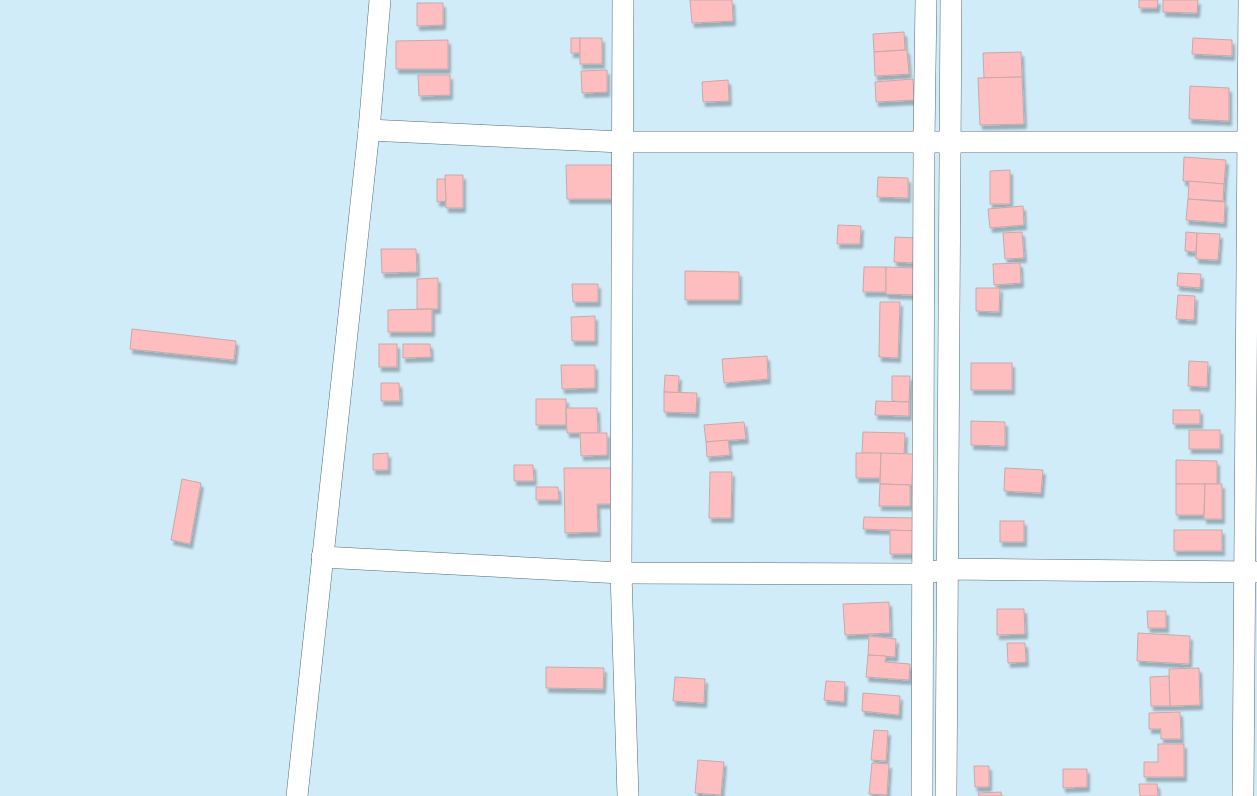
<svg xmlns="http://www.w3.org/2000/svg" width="1257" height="796" font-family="'Varela Round',sans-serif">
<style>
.building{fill:#febec0;stroke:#c6a9aa;filter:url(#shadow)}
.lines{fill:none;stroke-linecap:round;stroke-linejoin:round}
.minor-casing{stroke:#546b77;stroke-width:22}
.minor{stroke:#fff;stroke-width:21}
</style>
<defs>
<filter id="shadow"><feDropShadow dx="2.5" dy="4.5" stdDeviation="1" flood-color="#0004"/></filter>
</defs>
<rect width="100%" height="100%" fill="#d1ecf9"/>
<!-- building -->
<g class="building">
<path d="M690 0H732L733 21 692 23Z"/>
<path d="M1139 0H1158L1157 8H1139Z"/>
<path d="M1163 0H1198L1197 13 1163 12Z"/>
<path d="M417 3H443V25L417 26Z"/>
<path d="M904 32 905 50 874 52 873 34Z"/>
<rect x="571" y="38" width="9" height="15"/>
<rect x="580" y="38" width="22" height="26"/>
<path d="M1193 38 1232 40V56L1192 54Z"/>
<path d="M448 40V69H396V41Z"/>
<path d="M905 50H907L909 74 875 76 874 52Z"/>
<path d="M1021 52 1022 77 984 78 983 53Z"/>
<path d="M607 70V92L582 93 581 71Z"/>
<path d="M418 75H450V95L419 96Z"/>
<path d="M1022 77 1024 124 980 125 978 78Z"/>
<path d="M913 79 914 100 876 102 875 82Z"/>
<path d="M728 80 729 101 703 102 702 82Z"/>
<path d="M1190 86 1229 88V121L1189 119Z"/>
<path d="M1184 157 1226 160 1224 184 1183 181Z"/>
<path d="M566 165H616L617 199H567Z"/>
<path d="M1010 170V204H990V171Z"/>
<path d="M445 175H463V208H446Z"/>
<path d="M878 177 908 178V198L877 197Z"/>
<path d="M437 179H445L446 201 437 202Z"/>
<path d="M1189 181 1224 184 1223 201 1188 199Z"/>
<path d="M1188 199 1225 202 1224 223 1186 220Z"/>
<path d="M1023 206 1024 225 990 228 988 209Z"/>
<path d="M838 225 861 226 860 244H837Z"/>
<path d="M1022 232 1024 258 1005 259 1003 233Z"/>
<path d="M1186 232 1197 233 1196 252 1185 251Z"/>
<path d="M1197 233 1220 234 1218 260 1196 259Z"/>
<path d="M895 237 916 238 915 263 894 262Z"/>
<path d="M381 249H416L417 272 382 273Z"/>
<path d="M1020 263 1021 283 994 285 993 264Z"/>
<path d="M864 267H886V292H863Z"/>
<path d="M886 267 916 268 915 295 886 294Z"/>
<path d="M685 271 739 272V300H685Z"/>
<path d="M1178 273 1201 274 1200 288 1177 286Z"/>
<path d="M438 278V309H417V279Z"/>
<path d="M572 284H598V302H573Z"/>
<path d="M976 288H1000L999 312 976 311Z"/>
<path d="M1178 295 1195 296 1194 320 1176 319Z"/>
<path d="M880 302H900L898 358 879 357Z"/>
<path d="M432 309V332H388V310Z"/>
<path d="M595 316V341H572L571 317Z"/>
<path d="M132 329 236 341 234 360 130 349Z"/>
<rect x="379" y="344" width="18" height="23"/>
<path d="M403 344H430L431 357 403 358Z"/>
<path d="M767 356 768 379 724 383 722 359Z"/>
<path d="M1189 361 1208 362 1207 387 1188 386Z"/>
<rect x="971" y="363" width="41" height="27"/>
<path d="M561 365H595V388L562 389Z"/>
<path d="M665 375 679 376 678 393 664 392Z"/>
<path d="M892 376H910L909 402 892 401Z"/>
<path d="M381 383H399L400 401H381Z"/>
<path d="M664 392 697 393 696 413 664 412Z"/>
<rect x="536" y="399" width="30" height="26"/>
<path d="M876 401 909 402V416L875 415Z"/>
<path d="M566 408H597L598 433H567Z"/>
<rect x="1173" y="410" width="27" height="14"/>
<path d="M971 421 1005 422V446L971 445Z"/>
<path d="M744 422 746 439 706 442 704 425Z"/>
<rect x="1189" y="430" width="31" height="19"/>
<path d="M863 432 905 433 904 454 862 453Z"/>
<path d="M580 433H607V455L581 456Z"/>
<path d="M728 440 730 455 707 457 706 442Z"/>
<path d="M388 453V470H373V454Z"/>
<path d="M856 453H881L880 478H856Z"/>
<path d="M881 453 913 454 912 485 880 484Z"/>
<path d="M1176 460 1217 461V484H1176Z"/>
<path d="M514 465H533L534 481H514Z"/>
<path d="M564 468H613L614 504H597L598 532 565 533Z"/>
<path d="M1005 468 1043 470 1041 493 1004 491Z"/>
<path d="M710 472H732L731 518H709Z"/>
<path d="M182 479 201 483 190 544 171 540Z"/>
<path d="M880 484 910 485V506H879Z"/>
<path d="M1176 484H1205L1204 515H1176Z"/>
<path d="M1205 484H1222V519H1204Z"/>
<path d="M536 487H558L559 500H536Z"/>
<path d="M864 517 914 518V531L863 529Z"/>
<rect x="1000" y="521" width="24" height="21"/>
<path d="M890 530 920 531V554H890Z"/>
<rect x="1174" y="530" width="48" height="21"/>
<path d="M889 602 890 633 845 635 843 604Z"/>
<path d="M997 609H1024L1025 634 997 635Z"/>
<path d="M1147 611H1166V628H1148Z"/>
<path d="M1138 633 1190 636 1189 664 1137 661Z"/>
<path d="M869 636 896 639 895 657 868 655Z"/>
<path d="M1007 643H1025L1026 662 1008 663Z"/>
<path d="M868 655 886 656 885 662 910 664 909 680 866 677Z"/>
<path d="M546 667 604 668 603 689 546 688Z"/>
<path d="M1199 668 1200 705 1170 706 1169 669Z"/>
<path d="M1169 676 1170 706H1151L1150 677Z"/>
<path d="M675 677 705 679 704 703 673 701Z"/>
<path d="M826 681 845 682 844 702 824 700Z"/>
<path d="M863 693 900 696 899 715 862 711Z"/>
<path d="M1180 712 1181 739H1161V729H1149V713Z"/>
<path d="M874 730 888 731 886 761 871 760Z"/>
<path d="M1158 744H1184V777H1144V762H1158Z"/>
<path d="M698 760 724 762 721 795 695 793Z"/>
<path d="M872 763 889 764 887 795 869 794Z"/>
<path d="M974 766H989V787H975Z"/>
<path d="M1063 769H1087V787L1063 788Z"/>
<path d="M1139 784H1157L1158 796H1140Z"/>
<path d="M1001 792 1002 796H979L978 793Z"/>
</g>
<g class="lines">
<defs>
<g id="minor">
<path d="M623 0 621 573 628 796"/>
<path d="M369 130 621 142H1257"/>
<path d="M322 557 621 573 922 574 947 569 1257 572"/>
<path d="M297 796 369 130 380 0"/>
<path d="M922 796 924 142 926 0"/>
<path d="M946 796 951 0"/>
<path d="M1243 796 1249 0"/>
</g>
</defs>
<!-- minor casing -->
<use href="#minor" class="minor-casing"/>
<!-- minor -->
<use href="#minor" class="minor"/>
</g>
</svg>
